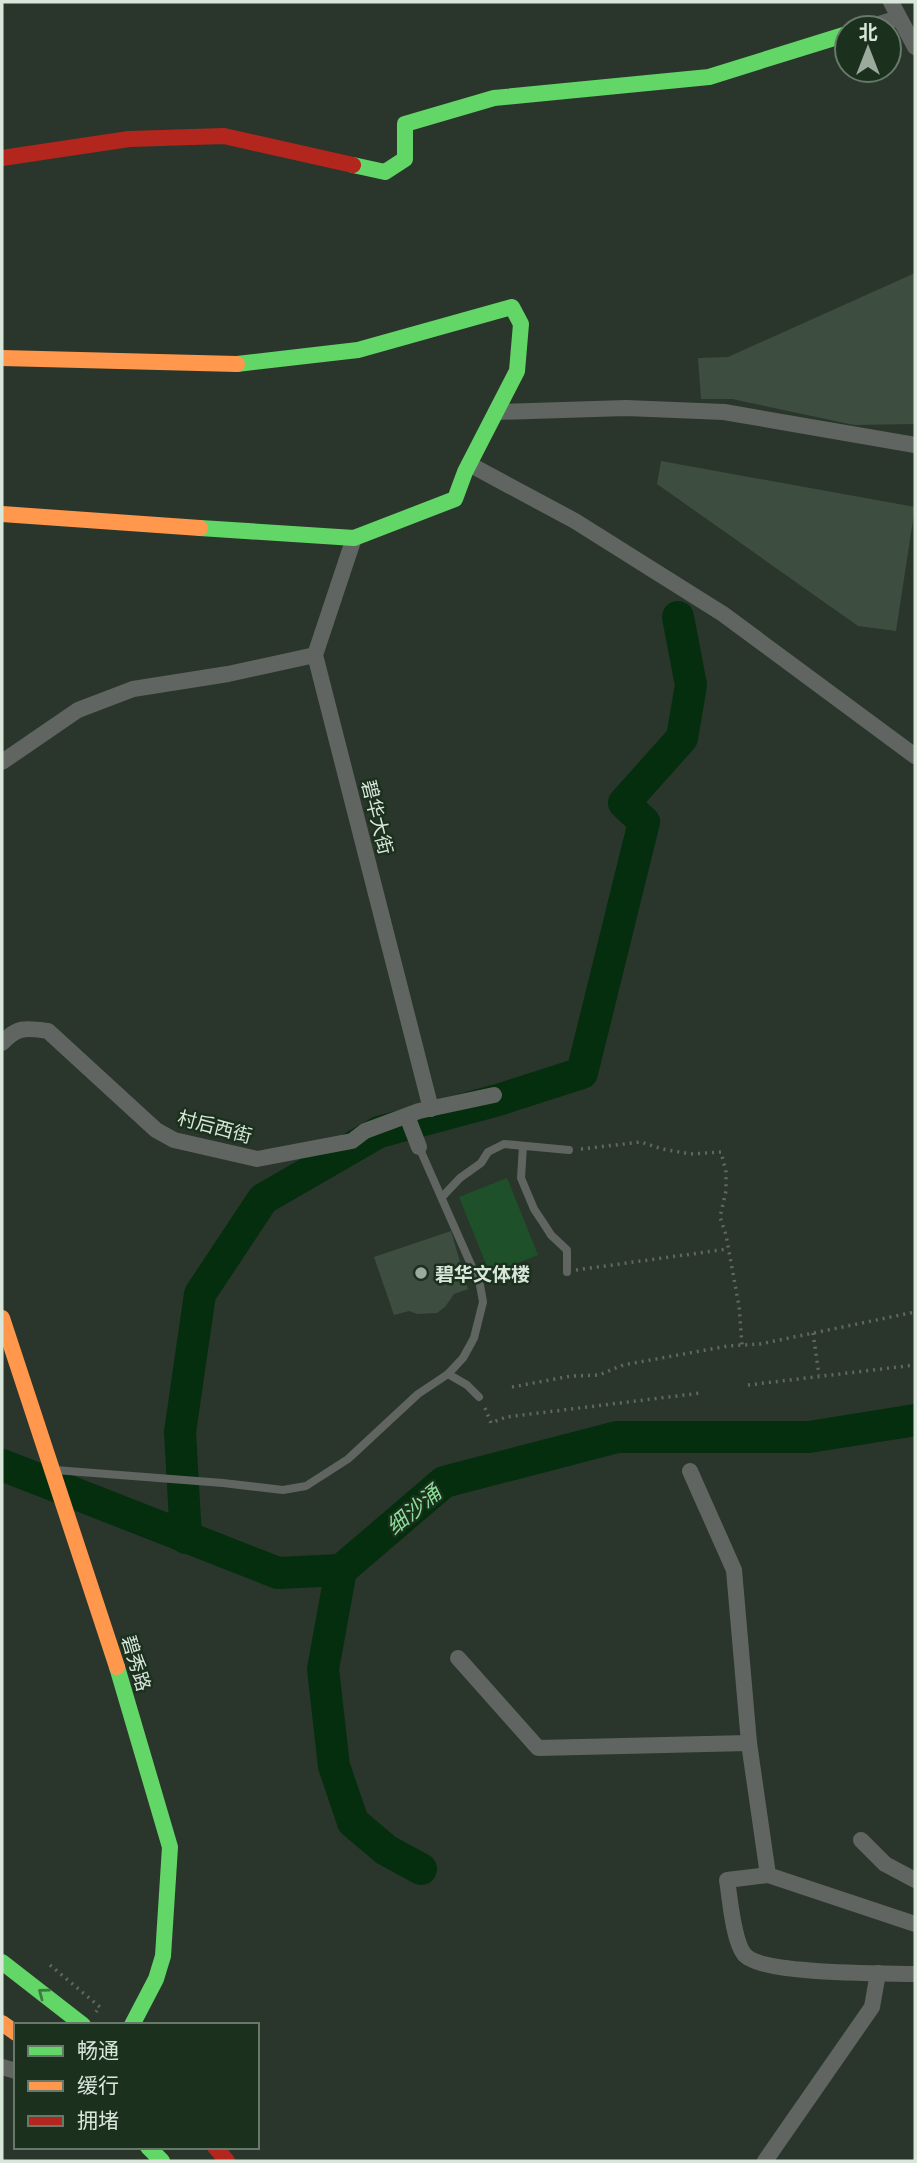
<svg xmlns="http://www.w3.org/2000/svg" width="917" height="2163" font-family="'Exo 2','Noto Sans SC',sans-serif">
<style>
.green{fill:#1e5129}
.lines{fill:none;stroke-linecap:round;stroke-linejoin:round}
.river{stroke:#042e0e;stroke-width:32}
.building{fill:#3d4d3f}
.path{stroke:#616762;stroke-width:3.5;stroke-dasharray:2 5;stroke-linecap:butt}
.lane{stroke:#606561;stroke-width:8}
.street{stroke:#606561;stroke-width:16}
.fast{stroke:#63d668;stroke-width:16}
.slow{stroke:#ff974d;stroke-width:16}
.jam{stroke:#b3261e;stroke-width:16}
.oneway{stroke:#3b7b3f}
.poi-dot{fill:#9ca99d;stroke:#1b311e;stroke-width:2.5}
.labels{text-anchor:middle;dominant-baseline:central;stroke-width:5;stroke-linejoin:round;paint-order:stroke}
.street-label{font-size:19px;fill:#d9e7db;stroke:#1b311e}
.poi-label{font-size:19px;font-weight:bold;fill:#d9e7db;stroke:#1b311e;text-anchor:start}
.water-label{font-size:21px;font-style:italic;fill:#8dde98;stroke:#1b311e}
</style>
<rect width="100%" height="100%" fill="#2a362b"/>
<!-- green -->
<path class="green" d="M507 1178 538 1255 490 1274 459 1197Z"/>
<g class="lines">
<!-- river -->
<g class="river">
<path d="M2 1465 278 1573 341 1570"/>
<path d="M186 1538 180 1432 200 1294 263 1199 379 1132 498 1100 582 1073 644 822 624 803 682 738 691 685 678 617"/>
<path d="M421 1869 386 1850 353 1822 334 1766 323 1669 341 1570 444 1482 617 1437H809L915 1420"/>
</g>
</g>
<!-- building -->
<g class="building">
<path d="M915 273V424L854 425 732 399H701L698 358 728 357Z"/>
<path d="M661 461 915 507 896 631 858 626 657 484Z"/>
<path d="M451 1231 468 1289 454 1294 445 1307 437 1313 417 1314 409 1311 394 1315 374 1257Z"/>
</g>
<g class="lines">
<!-- path -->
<g class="path">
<path d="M581 1149 641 1142 662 1149 691 1154 721 1152 726 1172V1191L720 1217 726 1235 739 1306 742 1345"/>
<path d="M576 1270 728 1249"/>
<path d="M813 1333 819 1375"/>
<path d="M748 1385 915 1365"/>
<path d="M512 1387 571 1376 599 1375 623 1365 728 1346 760 1344 915 1312"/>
<path d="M485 1408 491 1423 506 1417 701 1393"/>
<path d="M50 1965 100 2007 96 2012"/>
</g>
<!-- lane -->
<g class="lane">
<path d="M523 1146 521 1178 534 1209 544 1224 551 1235 567 1250V1272"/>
<path d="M442 1197 460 1178 481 1163 488 1152 504 1144 569 1150"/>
<path d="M448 1374 467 1385 479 1397"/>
<path d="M55 1470 223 1483 283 1490 306 1486 348 1459 418 1394 448 1374 463 1358 474 1338 483 1302 480 1285 419 1147"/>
</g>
<!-- street -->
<g class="street">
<path d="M891 2 915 47"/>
<path d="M866 28 899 18"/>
<path d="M496 412 626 408 724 412 915 445"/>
<path d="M469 464 575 521 723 614 915 756"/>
<path d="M354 538 315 655 431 1109"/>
<path d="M2 762 78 710 133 689 228 674 315 655"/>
<path d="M2 1043C18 1026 26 1028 48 1031L156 1130 174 1140 257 1159 352 1141 365 1131 419 1111 494 1095"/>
<path d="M407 1116 419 1147"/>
<path d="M690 1471 734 1570 749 1743 768 1875"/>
<path d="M458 1658 538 1748 749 1743"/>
<path d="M861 1840 885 1864 915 1880"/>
<path d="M915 1924 768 1875 727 1880C730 1898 733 1940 744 1954 759 1975 886 1973 915 1974"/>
<path d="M2 2067 16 2071"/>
<path d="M765 2161 872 2007 878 1973"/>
</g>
<!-- fast -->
<g class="fast">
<path d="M353 165 385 172 405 159V124L494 98 709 77 847 34"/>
<path d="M200 528 354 538 455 499 465 472 517 371 521 324 512 307 358 350 237 364"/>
<path d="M117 1667 170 1847 163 1956 156 1979 132 2025"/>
<path d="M2 1962 83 2025"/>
<path d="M148 2147 162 2161"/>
</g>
<!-- slow -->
<g class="slow">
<path d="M2 358 237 364"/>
<path d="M2 514 200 528"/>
<path d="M2 1318 117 1667"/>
<path d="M2 2023 16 2033"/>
</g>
<!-- jam -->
<g class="jam">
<path d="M2 158 129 139 224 136 353 165"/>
<path d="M215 2147 227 2161"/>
</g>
</g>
<!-- one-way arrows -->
<defs><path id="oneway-chevron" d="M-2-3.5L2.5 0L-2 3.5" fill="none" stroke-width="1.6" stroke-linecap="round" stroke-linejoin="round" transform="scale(1.75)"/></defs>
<use class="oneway" href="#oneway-chevron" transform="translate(43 1993) rotate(-143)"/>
<!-- markers -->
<circle class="poi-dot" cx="421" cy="1273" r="7"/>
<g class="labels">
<!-- street labels -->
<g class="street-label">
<text transform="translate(378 817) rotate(76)">碧华大街</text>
<text transform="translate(215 1126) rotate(15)">村后西街</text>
<text transform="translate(137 1663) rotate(73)">碧秀路</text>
</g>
<!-- poi labels -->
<g class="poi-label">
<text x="435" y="1273">碧华文体楼</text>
</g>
<!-- water labels -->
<g class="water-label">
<text transform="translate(413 1509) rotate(-40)">细沙涌</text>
</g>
</g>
<!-- border -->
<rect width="917" height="2163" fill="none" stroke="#d9e7db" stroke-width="7"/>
<!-- legend -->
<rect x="14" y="2023" width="245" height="126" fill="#1b311e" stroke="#677a6a" stroke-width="2"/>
<rect x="28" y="2046" width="35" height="10" fill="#63d668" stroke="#677a6a" stroke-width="2"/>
<text x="77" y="2058" font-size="21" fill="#d9e7db">畅通</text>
<rect x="28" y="2081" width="35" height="10" fill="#ff974d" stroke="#677a6a" stroke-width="2"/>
<text x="77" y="2093" font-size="21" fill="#d9e7db">缓行</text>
<rect x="28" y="2116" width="35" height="10" fill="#b3261e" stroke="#677a6a" stroke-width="2"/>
<text x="77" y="2128" font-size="21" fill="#d9e7db">拥堵</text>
<!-- north arrow -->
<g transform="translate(868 49)"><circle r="33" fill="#1b311e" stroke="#677a6a" stroke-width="2"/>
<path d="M0-5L12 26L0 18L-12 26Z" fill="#9ca99d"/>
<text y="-10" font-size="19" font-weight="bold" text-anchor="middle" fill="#d9e7db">北</text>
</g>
</svg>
